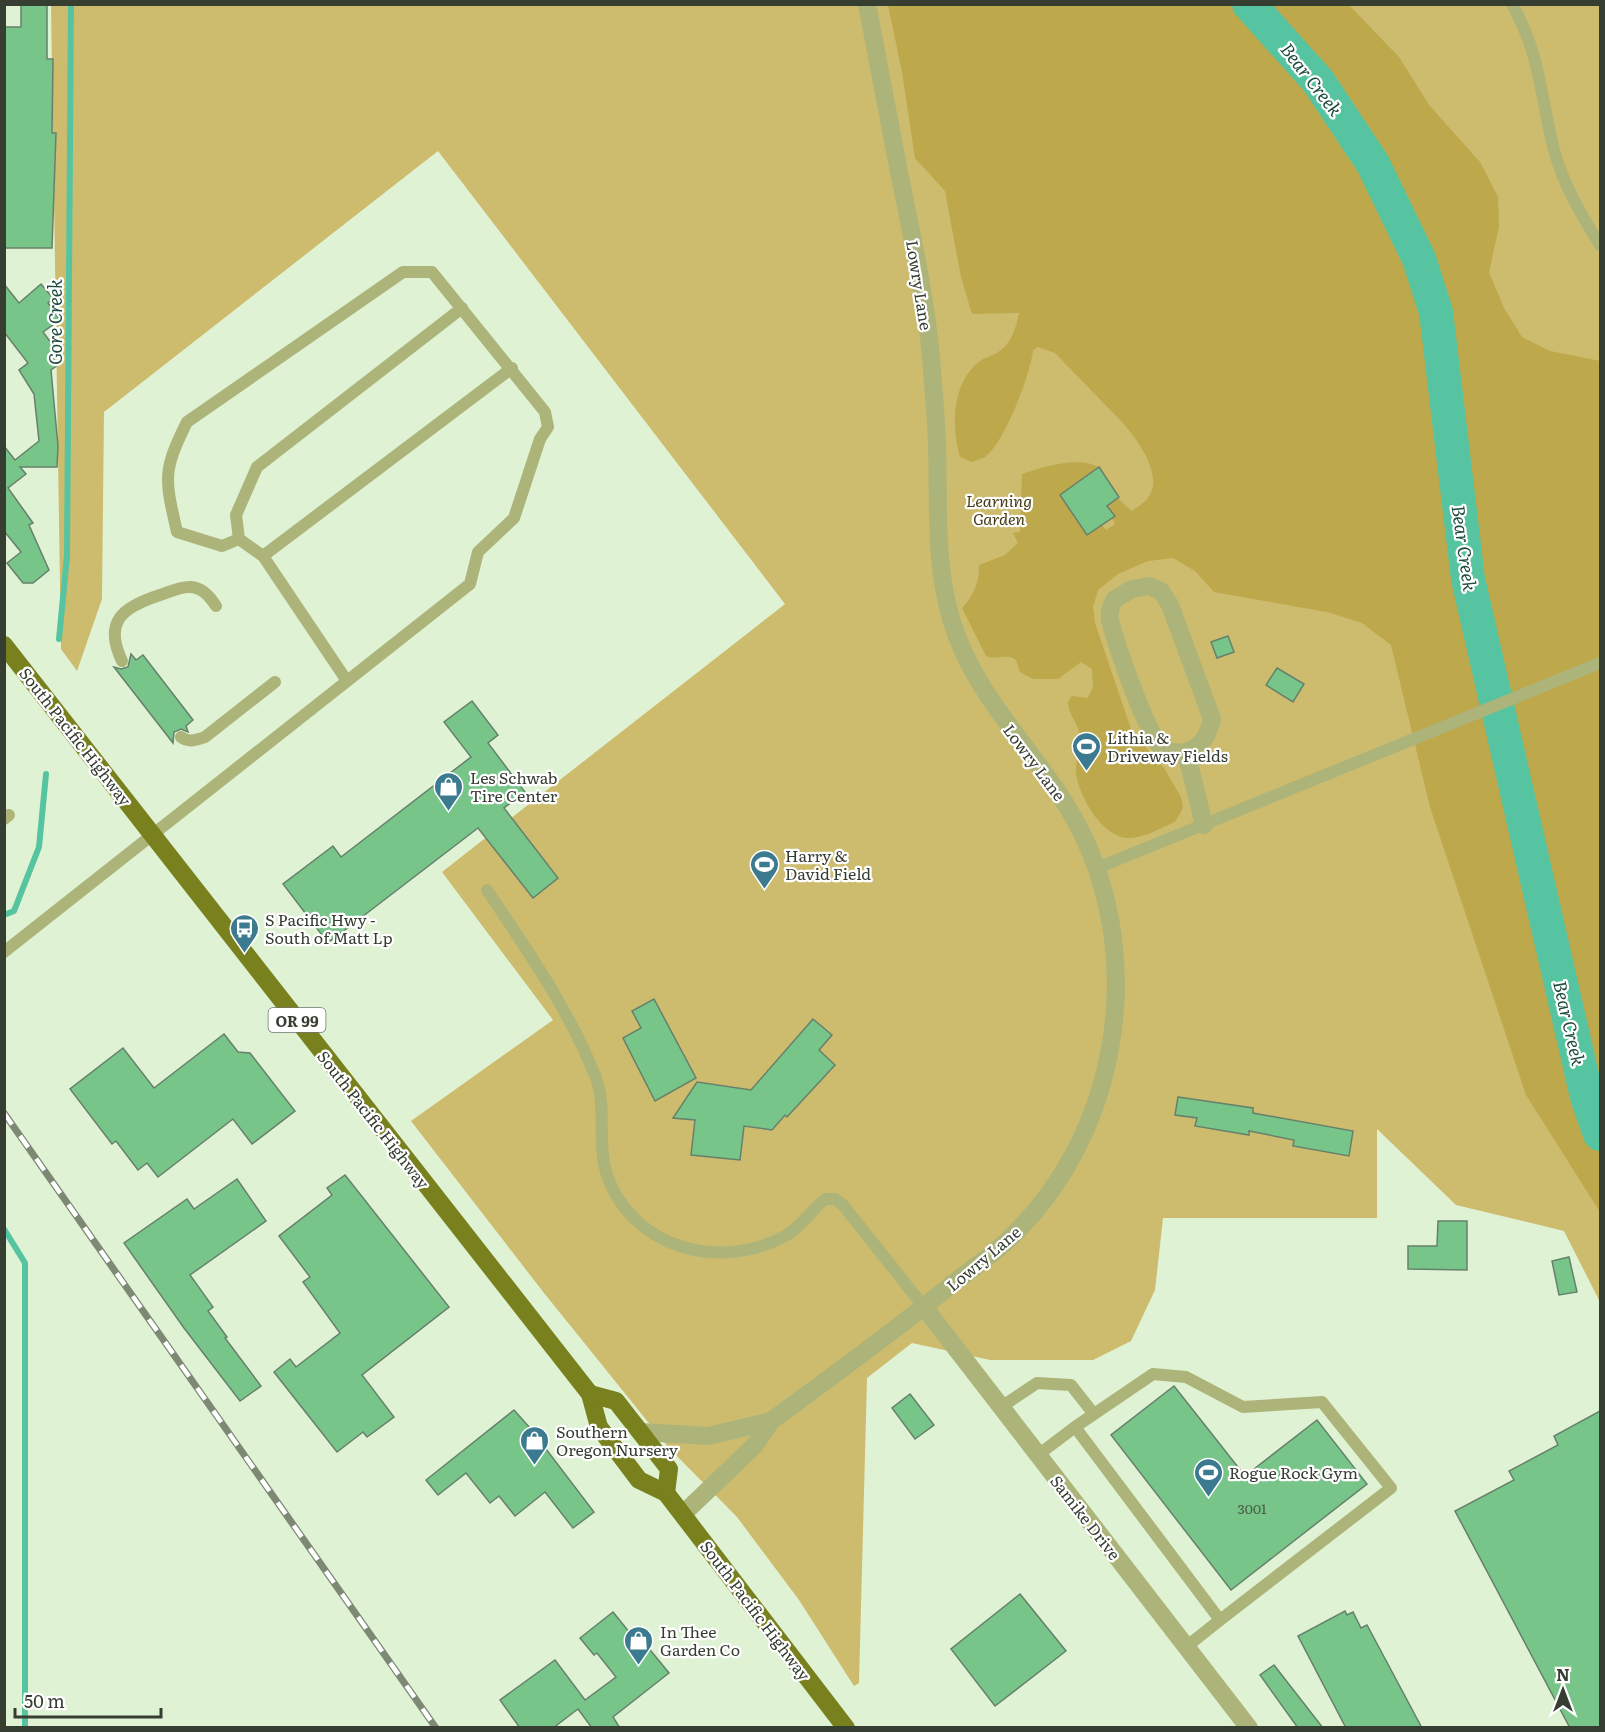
<svg xmlns="http://www.w3.org/2000/svg" width="1605" height="1732" font-family="Literata,serif">
<style>
.green{fill:#cdbb6e}
.forest{fill:#bda84c}
.lines{fill:none;stroke-linecap:round;stroke-linejoin:round}
.stream{stroke:#56c4a0;stroke-width:6}
.river{stroke:#56c4a0;stroke-width:34}
.building{fill:#78c58a;stroke:#66816b;stroke-width:1.5}
.lane{stroke:#acb47a;stroke-width:12}
.street{stroke:#acb47a;stroke-width:18}
.primary{stroke:#79811e;stroke-width:18}
.rail-casing{stroke:#7d8875;stroke-width:7}
.rail{stroke:#fff;stroke-width:4.5;stroke-dasharray:14;stroke-linecap:butt}
.labels{text-anchor:middle;dominant-baseline:central;stroke-width:4.5;stroke-linejoin:round;paint-order:stroke}
.number-label{font-size:14px;fill:#465f47}
.shield{fill:#fff;stroke:#72776f;stroke-width:1.5}
.shield-label{font-size:15px;font-weight:bold;fill:#363d31}
.street-label{font-size:16px;fill:#363d31;stroke:#fff}
.park-label{font-size:16px;font-style:italic;fill:#433a12;stroke:#fff}
.poi-label{font-size:16px;fill:#363d31;stroke:#fff;text-anchor:start}
.water-label{font-size:18px;font-style:italic;fill:#1b4a3b;stroke:#fff}
</style>
<rect width="100%" height="100%" fill="#e0f2d4"/>
<!-- green -->
<path class="green" d="M51 5H1600V1302L1564 1231 1456 1205 1377 1129V1218H1163L1155 1290 1131 1341 1093 1360H990L912 1343 867 1378 859 1683 854 1686 799 1600 737 1517 669 1448 544 1293 411 1121 553 1020 442 872 785 604 438 151 104 412 102 599 77 671 61 649Z"/>
<!-- forest -->
<path class="forest" d="M888 5H1349L1399 57 1429 105 1480 162 1498 197 1499 227 1489 272 1504 308 1522 337 1550 351 1600 361V1212L1526 1095 1430 807 1391 645 1362 623 1327 612 1214 592 1195 571 1173 558 1148 561 1118 574 1098 590 1093 607 1095 623 1132 732 1164 768 1181 797 1183 808 1175 822C1160 828 1143 839 1127 838 1101 836 1079 796 1076 773 1075 761 1081 748 1080 736 1079 724 1068 715 1068 702L1072 696 1088 698 1093 687 1092 669 1081 662 1058 679H1033L1020 672 1016 660C1005 652 998 661 986 656L962 608C973 597 980 581 979 565L1005 555 1018 543 1013 533 1020 532 1022 474C1045 467 1075 456 1099 467L1060 495 1087 534 1102 525 1106 530 1115 524 1112 518 1115 516 1106 504 1117 498 1132 511C1136 508 1143 504 1147 499 1166 477 1137 439 1122 422L1055 353 1038 347 1033 350C1031 373 1004 444 985 457 981 459 976 460 972 462L960 457C951 426 952 382 980 361 984 358 989 357 993 355 1011 346 1015 331 1019 313L972 314 961 277 945 191 915 158 902 72Z"/>
<g class="lines">
<!-- stream -->
<g class="stream">
<path d="M59 639 67 556 71 4"/>
<path d="M4 915 14 911 39 847 46 774"/>
<path d="M4 1229 25 1263V1728"/>
</g>
<!-- river -->
<path class="river" d="M1249 4 1318 81 1373 164 1419 259 1436 312 1468 579 1587 1097 1600 1134"/>
</g>
<!-- building -->
<g class="building">
<path d="M21 4H47V59H53L52 133H56L52 248H4V27H21Z"/>
<path d="M4 284 19 303 41 284 53 298 48 303 60 320 43 332 60 355 54 359 58 365 51 370 58 446 57 467H20L26 474 8 488 33 523 29 525 49 570 33 583H23L7 563 21 552 4 531V446L15 460 39 441 34 394 19 370 28 363 4 332Z"/>
<path d="M1099 467 1119 497 1107 506 1115 516 1087 535 1060 495Z"/>
<path d="M1228 636 1234 652 1217 658 1211 642Z"/>
<path d="M131 654 136 660 143 655 193 720 186 726 188 732 181 729 174 732 173 743 114 667 121 669 128 667Z"/>
<path d="M1277 668 1304 684 1293 702 1266 685Z"/>
<path d="M472 701 498 735 488 743 525 792 504 808 558 878 533 898 478 828 328 943 283 884 333 846 341 857 471 757 444 722Z"/>
<path d="M654 999 696 1078 655 1101 623 1038 641 1028 632 1011Z"/>
<path d="M813 1019 832 1035 819 1050 835 1065 787 1117 785 1115 772 1130 744 1126 740 1160 691 1155 695 1120 673 1118 697 1082 751 1090Z"/>
<path d="M224 1034 238 1052 250 1053 295 1111 252 1144 233 1119 158 1177 147 1163 138 1170 116 1141 112 1144 70 1089 123 1048 154 1088Z"/>
<path d="M1178 1097 1253 1108V1113L1353 1131 1349 1156 1293 1146 1294 1140 1249 1131V1135L1195 1126 1197 1118 1175 1115Z"/>
<path d="M345 1175 449 1307 362 1375 394 1417 367 1437 363 1432 337 1452 274 1372 290 1359 296 1367 340 1333 303 1282 310 1277 279 1236 332 1195 327 1188Z"/>
<path d="M237 1179 266 1221 190 1275 213 1307 208 1311 227 1337 225 1338 261 1386 240 1401 184 1328 124 1243 187 1199 194 1209Z"/>
<path d="M1438 1221H1467V1270L1408 1269V1246H1437Z"/>
<path d="M1569 1257 1577 1292 1559 1295 1552 1261Z"/>
<path d="M1174 1386 1245 1476 1317 1420 1367 1484 1231 1590 1111 1435Z"/>
<path d="M910 1394 934 1425 915 1439 892 1408Z"/>
<path d="M514 1410 530 1428 594 1512 573 1528 545 1492 515 1516 499 1496 490 1503 466 1473 438 1495 426 1480Z"/>
<path d="M1600 1411V1728H1570L1455 1511 1514 1480 1509 1471 1558 1445 1554 1436Z"/>
<path d="M1020 1594 1066 1651 995 1706 951 1649Z"/>
<path d="M1345 1611 1347 1615 1353 1612 1361 1628 1367 1625 1422 1728H1346L1298 1636Z"/>
<path d="M613 1612 638 1643 642 1640 669 1673 613 1717 620 1728H592L578 1709 553 1728H520L500 1700 555 1660 585 1700 616 1677 597 1653 594 1655 580 1638Z"/>
<path d="M1274 1665 1323 1728H1298L1260 1675Z"/>
</g>
<g class="lines">
<!-- lane -->
<g class="lane">
<path d="M1512 4C1541 56 1540 95 1554 150 1563 184 1582 216 1600 245"/>
<path d="M263 556 512 368"/>
<path d="M122 661C103 621 123 607 160 595 169 592 181 586 191 587 203 588 210 597 216 606"/>
<path d="M347 681 263 556 239 539 236 515 257 467 462 308"/>
<path d="M181 737C189 743 196 740 205 737L275 682"/>
<path d="M4 819 9 815"/>
<path d="M1097 868 1600 663"/>
<path d="M487 890C527 950 570 1011 596 1078 607 1109 597 1141 606 1172 630 1248 719 1272 785 1236 800 1228 812 1210 825 1199H835L843 1205 924 1307"/>
<path d="M4 952 470 584 478 552 514 518 540 439 548 427 545 412 432 272H403L187 422C162 472 165 479 177 532L222 546 239 539"/>
<path d="M1001 1407 1037 1383 1071 1385 1093 1413"/>
<path d="M1038 1455 1075 1427 1220 1620 1391 1488 1322 1402 1243 1407 1186 1377 1153 1374 1075 1427"/>
<path d="M1186 1647 1220 1620"/>
</g>
<!-- street -->
<g class="street">
<path d="M1149 586 1161 591 1170 605 1212 719C1208 734 1204 745 1189 751 1180 754 1170 753 1162 748 1148 738 1115 641 1110 620 1109 613 1111 605 1115 599L1132 589Z"/>
<path d="M1186 752 1204 825"/>
<path d="M924 1307 1249 1728"/>
<path d="M641 1432 708 1436 771 1421"/>
<path d="M683 1514 755 1445 771 1421C830 1378 889 1335 946 1289 967 1272 990 1257 1009 1239 1115 1139 1145 973 1086 842 1050 762 978 707 952 622 934 564 939 505 937 445 936 415 933 385 931 356 925 294 911 232 899 172 888 116 878 60 867 4"/>
</g>
<!-- primary -->
<g class="primary">
<path d="M4 645 590 1394 599 1427 639 1480 666 1493 846 1728"/>
<path d="M590 1394 616 1401 669 1469 666 1493"/>
</g>
<defs>
<path id="rail" d="M4 1113 436 1728"/>
</defs>
<!-- rail casing -->
<use href="#rail" class="rail-casing"/>
<!-- rail -->
<use href="#rail" class="rail"/>
</g>
<!-- icons -->
<defs>
<symbol id="stadium-pin" viewBox="-11 -11 22 30"><path d="M0 17L-7.5 6A9.5 9.5 0 1 1 7.5 6Z" fill="#3b7a8f" stroke="#fff"/><path d="M0-5a6.5 5 0 1 0 0 10a6.5 5 0 1 0 0-10ZM-3.5-1.8h7v3.6h-7Z" fill="#fff"/></symbol>
<symbol id="shop-pin" viewBox="-11 -11 22 30"><path d="M0 17L-7.5 6A9.5 9.5 0 1 1 7.5 6Z" fill="#3b7a8f" stroke="#fff"/><path d="M-5-2.5h2.3a2.7 3.5 0 0 1 5.4 0H5L5.5 6h-11ZM-1.5-2.5h3a1.5 2.3 0 0 0-3 0Z" fill="#fff"/></symbol>
<symbol id="bus-pin" viewBox="-11 -11 22 30"><path d="M0 17L-7.5 6A9.5 9.5 0 1 1 7.5 6Z" fill="#3b7a8f" stroke="#fff"/><path d="M-5-6H5V4H4V6H2V4H-2V6H-4V4H-5ZM-3.5-4V0h7V-4ZM-3.5 1.2v1.5H-2V1.2ZM2 1.2v1.5H3.5V1.2Z" fill="#fff"/></symbol>
</defs>
<g fill-rule="evenodd">
<use href="#stadium-pin" x="1070" y="730" width="33" height="45"/>
<use href="#shop-pin" x="432" y="770" width="33" height="45"/>
<use href="#stadium-pin" x="748" y="848" width="33" height="45"/>
<use href="#bus-pin" x="228" y="912" width="33" height="45"/>
<use href="#shop-pin" x="518" y="1424" width="33" height="45"/>
<use href="#stadium-pin" x="1192" y="1456" width="33" height="45"/>
<use href="#shop-pin" x="622" y="1624" width="33" height="45"/>
</g>
<g class="labels">
<!-- number labels -->
<g class="number-label">
<text x="1252" y="1508">3001</text>
</g>
<!-- shield labels -->
<rect class="shield" x="268.5" y="1008" width="57" height="24" rx="4.5"/>
<g class="shield-label">
<text x="297" y="1020">OR 99</text>
</g>
<!-- street labels -->
<g class="street-label">
<text transform="translate(920 285) rotate(81)">Lowry Lane</text>
<text transform="translate(76 736) rotate(52)">South Pacific Highway</text>
<text transform="translate(1035 762) rotate(53)">Lowry Lane</text>
<text transform="translate(374 1119) rotate(52)">South Pacific Highway</text>
<text transform="translate(983 1258) rotate(-40)">Lowry Lane</text>
<text transform="translate(1086 1517) rotate(52)">Samike Drive</text>
<text transform="translate(756 1610) rotate(53)">South Pacific Highway</text>
</g>
<!-- park labels -->
<g class="park-label">
<text x="999" y="500">Learning<tspan x="999" dy="18">Garden</tspan></text>
</g>
<!-- poi labels -->
<g class="poi-label">
<text x="1107" y="737">Lithia &amp;<tspan x="1107" dy="18">Driveway Fields</tspan></text>
<text x="470" y="777">Les Schwab<tspan x="470" dy="18">Tire Center</tspan></text>
<text x="785" y="855">Harry &amp;<tspan x="785" dy="18">David Field</tspan></text>
<text x="265" y="919">S Pacific Hwy -<tspan x="265" dy="18">South of Matt Lp</tspan></text>
<text x="556" y="1431">Southern<tspan x="556" dy="18">Oregon Nursery</tspan></text>
<text x="1229" y="1472">Rogue Rock Gym</text>
<text x="660" y="1631">In Thee<tspan x="660" dy="18">Garden Co</tspan></text>
</g>
<!-- water labels -->
<g class="water-label">
<text transform="translate(1312 79) rotate(52)">Bear Creek</text>
<text transform="translate(54 322) rotate(-90)">Gore Creek</text>
<text transform="translate(1465 548) rotate(82)">Bear Creek</text>
<text transform="translate(1570 1023) rotate(77)">Bear Creek</text>
</g>
</g>
<!-- border -->
<rect width="1605" height="1732" fill="none" stroke="#363d31" stroke-width="12"/>
<!-- north arrow -->
<g transform="translate(1563 1690)" stroke="#ffffff" stroke-width="4.5" paint-order="stroke">
<path d="M0-4.5L10 22L0 15L-10 22Z" fill="#363d31"/>
<text y="-9" font-size="16" font-weight="bold" text-anchor="middle" fill="#363d31">N</text>
</g>
<!-- scale -->
<path d="M15 1708v9h146v-9" fill="none" stroke="#363d31" stroke-width="3"/>
<text x="24" y="1708" font-size="18" fill="#363d31" stroke="#ffffff" stroke-width="4.5" paint-order="stroke">50 m</text>
</svg>
